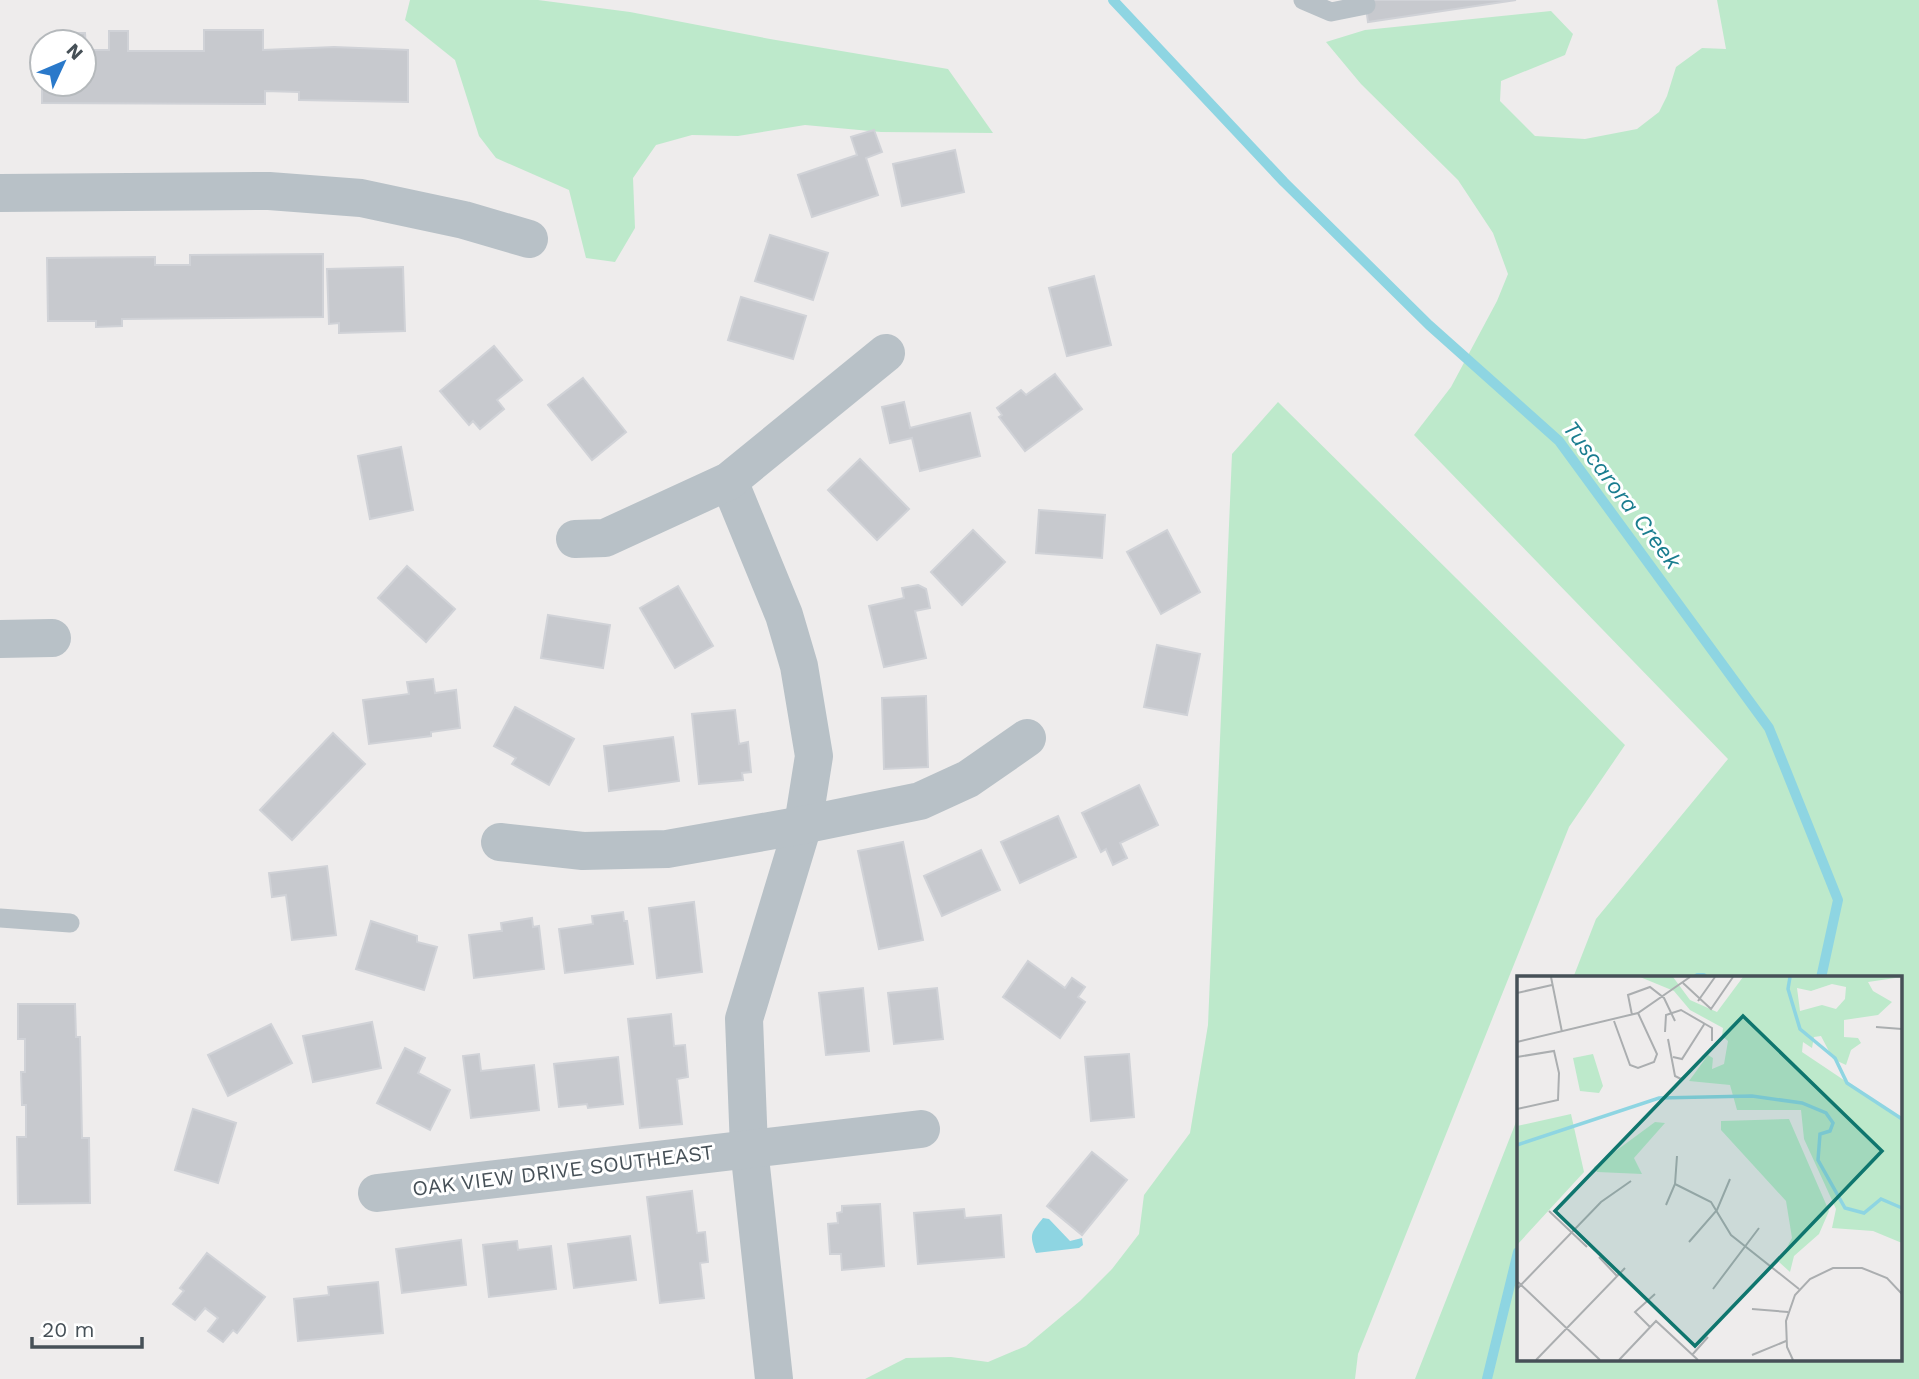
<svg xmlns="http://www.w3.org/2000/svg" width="1919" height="1379" font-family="'Work Sans',sans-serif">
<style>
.green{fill:#bde9cb}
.water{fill:#8ed5e2}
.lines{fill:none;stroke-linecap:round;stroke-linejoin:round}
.stream{stroke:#8ed5e2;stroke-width:10}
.building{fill:#c7c9ce;stroke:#d0d2d7;stroke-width:2}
.lane{stroke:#b8c1c7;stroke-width:19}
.street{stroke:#b8c1c7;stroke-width:38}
.labels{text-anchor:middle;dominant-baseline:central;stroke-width:6;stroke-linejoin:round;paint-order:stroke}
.street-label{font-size:21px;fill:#465057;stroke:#fff}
.water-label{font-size:23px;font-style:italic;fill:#1a7d8f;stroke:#fff}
.inset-river{fill:none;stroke:#8ed5e2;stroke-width:3.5}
.inset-road{fill:none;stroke:#abaeb0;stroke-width:2}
.view{fill:#0f766e;fill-opacity:0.15;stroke:#0f766e;stroke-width:3.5}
.inset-edge{fill:none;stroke:#465057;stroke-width:3.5}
</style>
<rect width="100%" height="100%" fill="#eeecec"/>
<!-- green -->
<g class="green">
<path d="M410 0H538L630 12 770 39 948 69 993 133 881 132 805 125 738 136 692 135 656 145 633 178 635 228 615 262 586 258 569 190 496 158 479 136 455 60 405 20Z"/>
<path d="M1717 0H1919V1379H1415L1518 1117V1360H1900V978H1573L1596 919 1728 759 1414 435 1451 387 1497 301 1508 274 1493 233 1458 180 1361 84 1326 42 1365 30 1551 11 1573 34 1565 55 1501 81 1500 101 1535 136 1585 139 1637 129 1659 112 1667 96 1676 67 1702 48 1726 49Z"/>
<path d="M1278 402 1625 745 1569 827 1358 1354 1355 1379H865L906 1358 951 1357 988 1362 1026 1346 1080 1301 1112 1269 1139 1234 1144 1195 1190 1133 1208 1025 1232 454Z"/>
</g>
<!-- water -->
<path class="water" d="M1043 1218 1049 1219 1070 1241 1082 1238 1083 1245 1079 1248 1036 1253C1029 1234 1031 1233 1043 1218Z"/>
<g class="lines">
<!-- stream -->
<g class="stream">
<path d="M1113 0 1284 182 1429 325 1559 441 1769 728 1838 900 1821 978"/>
<path d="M1698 978H1703"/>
<path d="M1487 1379 1518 1252"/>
</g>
</g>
<!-- building -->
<g class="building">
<path d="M1365 0H1516L1368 22Z"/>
<path d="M204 30H263V50L334 47 408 50V102L299 100V92L265 91V104L42 103V84H84V42H53V33H85L86 50H109V31H128V51H204Z"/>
<path d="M874 130 882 152 866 158 878 195 812 217 798 175 857 155 851 137Z"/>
<path d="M955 150 964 192 902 206 893 164Z"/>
<path d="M770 235 828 253 813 300 755 281Z"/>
<path d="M323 254V317L122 319V326L96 327V321H48L47 258 155 257V265H190V255Z"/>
<path d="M403 267 405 331 339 333V323L329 324 327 269Z"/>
<path d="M1094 276 1111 345 1067 356 1049 288Z"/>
<path d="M741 297 806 316 793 359 728 340Z"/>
<path d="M494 346 522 380 497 400 504 409 480 429 473 421 469 425 440 391Z"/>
<path d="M1055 374 1082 409 1025 451 999 417 1002 415 997 408 1021 390 1026 395Z"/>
<path d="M583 378 626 432 592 460 548 405Z"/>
<path d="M904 402 910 428 970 413 980 456 920 471 912 438 890 443 882 407Z"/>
<path d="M401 447 413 510 370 519 358 456Z"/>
<path d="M860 459 909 509 877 540 828 490Z"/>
<path d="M1039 510 1105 515 1102 558 1036 553Z"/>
<path d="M973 530 1005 562 962 605 931 572Z"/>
<path d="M1167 530 1200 592 1161 614 1127 552Z"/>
<path d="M407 566 455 609 426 642 378 598Z"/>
<path d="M918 585 926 589 930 608 915 611 926 658 884 667 869 606 904 598 902 588Z"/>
<path d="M678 586 713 646 675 668 640 608Z"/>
<path d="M548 615 610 625 603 668 541 658Z"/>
<path d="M1157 645 1200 654 1187 715 1144 707Z"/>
<path d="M433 679 435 693 456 690 460 728 431 732V736L369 744 363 700 409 694 407 682Z"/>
<path d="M926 696 928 767 884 769 882 698Z"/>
<path d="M515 707 574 739 549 785 512 764 516 758 494 746Z"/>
<path d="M735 710 739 744 748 742 751 772 742 773 743 780 699 784 692 714Z"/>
<path d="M333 733 365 764 292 840 260 810Z"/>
<path d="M673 737 679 781 609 791 604 746Z"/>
<path d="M1139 785 1158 825 1120 843 1127 858 1113 865 1106 849 1101 852 1082 813Z"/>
<path d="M1058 816 1076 857 1020 883 1001 842Z"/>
<path d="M903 842 923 940 879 949 858 851Z"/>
<path d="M981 850 1000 890 942 916 924 876Z"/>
<path d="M327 866 336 935 292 940 286 895 272 897 269 873Z"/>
<path d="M694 902 702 972 657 978 649 908Z"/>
<path d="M623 912 624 921H627L633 964 565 973 559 929 593 924 592 916Z"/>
<path d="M532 918 533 927 539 926 544 969 474 978 469 935 500 931H502L501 923Z"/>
<path d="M371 921 417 936V942L437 947 424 990 356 969Z"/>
<path d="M1028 961 1065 988 1072 978 1085 987 1078 997 1085 1002 1060 1038 1003 997Z"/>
<path d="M863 988 869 1051 826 1055 819 993Z"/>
<path d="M937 988 943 1039 894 1044 888 993Z"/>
<path d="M18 1004H75L76 1037H80L82 1138H89L90 1203 18 1204 17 1137H26V1105H22L21 1072H25V1039H18Z"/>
<path d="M671 1014 674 1046 685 1045 688 1077 677 1079 682 1124 640 1128 628 1019Z"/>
<path d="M372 1022 381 1068 313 1082 303 1036Z"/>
<path d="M271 1024 292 1063 228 1096 208 1055Z"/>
<path d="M405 1048 425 1058 418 1073 450 1090 430 1130 377 1103Z"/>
<path d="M479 1054 481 1071 534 1065 539 1110 471 1118 463 1056Z"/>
<path d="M1129 1054 1134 1117 1091 1121 1085 1057Z"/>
<path d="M618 1057 623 1104 588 1108 587 1104 559 1107 554 1064Z"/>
<path d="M193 1109 236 1123 218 1183 175 1170Z"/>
<path d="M1092 1152 1127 1180 1082 1235 1047 1206Z"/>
<path d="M692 1191 697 1233 705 1232 708 1262 700 1263 704 1298 660 1303 647 1197Z"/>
<path d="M880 1204 884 1266 842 1270 841 1254H830L828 1224 838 1223 837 1213 842 1212V1206Z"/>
<path d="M964 1209 965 1218 1001 1215 1004 1257 918 1264 914 1213Z"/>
<path d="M630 1236 636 1280 574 1288 568 1244Z"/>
<path d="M461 1240 466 1285 402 1293 396 1249Z"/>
<path d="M517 1241 518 1250 551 1246 556 1289 489 1297 483 1245Z"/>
<path d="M207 1253 265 1297 237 1333 233 1330 223 1342 208 1331 218 1318 205 1308 195 1320 173 1304 184 1291 180 1288Z"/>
<path d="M378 1282 383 1333 298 1341 294 1299 329 1295 328 1287Z"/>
</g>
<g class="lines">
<!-- lane -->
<g class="lane">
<path d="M1303 0 1331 12 1366 5"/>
<path d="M0 918 70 923"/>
</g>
<!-- street -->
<g class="street">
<path d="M0 193 269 191 361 198 464 220 529 239"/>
<path d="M729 481 784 615 799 666 814 756 803 825 744 1019 749 1148 774 1379"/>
<path d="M575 539 605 538 729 481 886 353"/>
<path d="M0 639 52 638"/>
<path d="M500 842 583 851 667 849 803 825 920 801 968 779 1027 738"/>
<path d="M377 1193 921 1129"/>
</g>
</g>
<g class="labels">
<!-- street labels -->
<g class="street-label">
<text transform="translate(563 1170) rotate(-7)">OAK VIEW DRIVE SOUTHEAST</text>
</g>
<!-- water labels -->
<g class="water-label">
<text transform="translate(1622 495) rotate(53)">Tuscarora Creek</text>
</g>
</g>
<!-- overview -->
<g transform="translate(1517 976)">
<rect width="385" height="385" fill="#eeecec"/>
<path d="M123 1H156L173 24 200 36 226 1H385L351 6 356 15 375 26 361 39 327 44V61L341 62 344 67 334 74 329 89 316 83 304 60 297 61 295 72 286 66 285 76 385 143V267L356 255 315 252 319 233 287 163 284 134H220L213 109 172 105 191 79 196 82 195 93 207 88 211 65 205 60 206 52 173 34 157 15ZM315 8 329 11 328 23 319 33 305 29 283 35 280 12 294 15ZM76 78 86 110 82 117 63 115 56 82ZM54 138 67 196 0 269V150ZM272 143 312 235 302 258 277 280 273 296 262 286 275 262 269 225 204 154V145ZM138 146 148 147 117 182 125 198 80 196 77 191Z" fill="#bde9cb" fill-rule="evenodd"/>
<path class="inset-river" d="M273 1 271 13 283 53 318 82 330 107 385 143M0 169 142 122 235 120 285 127 309 137 316 147 313 155 303 158 301 184 328 232 347 237 364 223 385 232"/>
<path class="inset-road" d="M34 1 45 56M166 7 194 33 216 1M0 17 35 9M181 25 198 1M115 39 111 19 133 11 147 22 158 45M97 45 113 89 121 92 137 86 140 78 121 37M359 51 385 53M148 56 149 39 164 34 195 52V65M151 63 158 100 164 103 172 97M0 66 121 37 173 1M0 81 37 75 42 97 41 124 0 133M156 81 165 83 188 47M158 208 194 226 214 259 282 313M149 229 158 208 160 180M32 235 70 271M172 266 200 234 213 203M82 281 100 300M1 306 83 384M0 313 84 226 114 205M196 313 242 252M235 333 271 336M133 351 118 336 138 318M175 379 191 361M235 379 269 365M19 384 108 292M102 384 139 345 181 384M276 384 270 371 269 345 278 319 293 303 316 292H345L370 302 385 318"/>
<path class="view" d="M226 40 365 175 178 370 38 235Z"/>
<rect width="385" height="385" class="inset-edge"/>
</g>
<!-- north arrow -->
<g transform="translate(63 63) rotate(46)"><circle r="33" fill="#ffffff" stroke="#b5b9bc" stroke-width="2"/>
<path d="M0-5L12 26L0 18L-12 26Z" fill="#2a79ca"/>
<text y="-10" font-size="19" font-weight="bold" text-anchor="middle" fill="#465057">N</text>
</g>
<!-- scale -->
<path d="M32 1337v10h110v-10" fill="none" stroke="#465057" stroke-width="3.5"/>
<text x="42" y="1337" font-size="21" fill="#465057" stroke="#ffffff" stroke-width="5" paint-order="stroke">20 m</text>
</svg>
